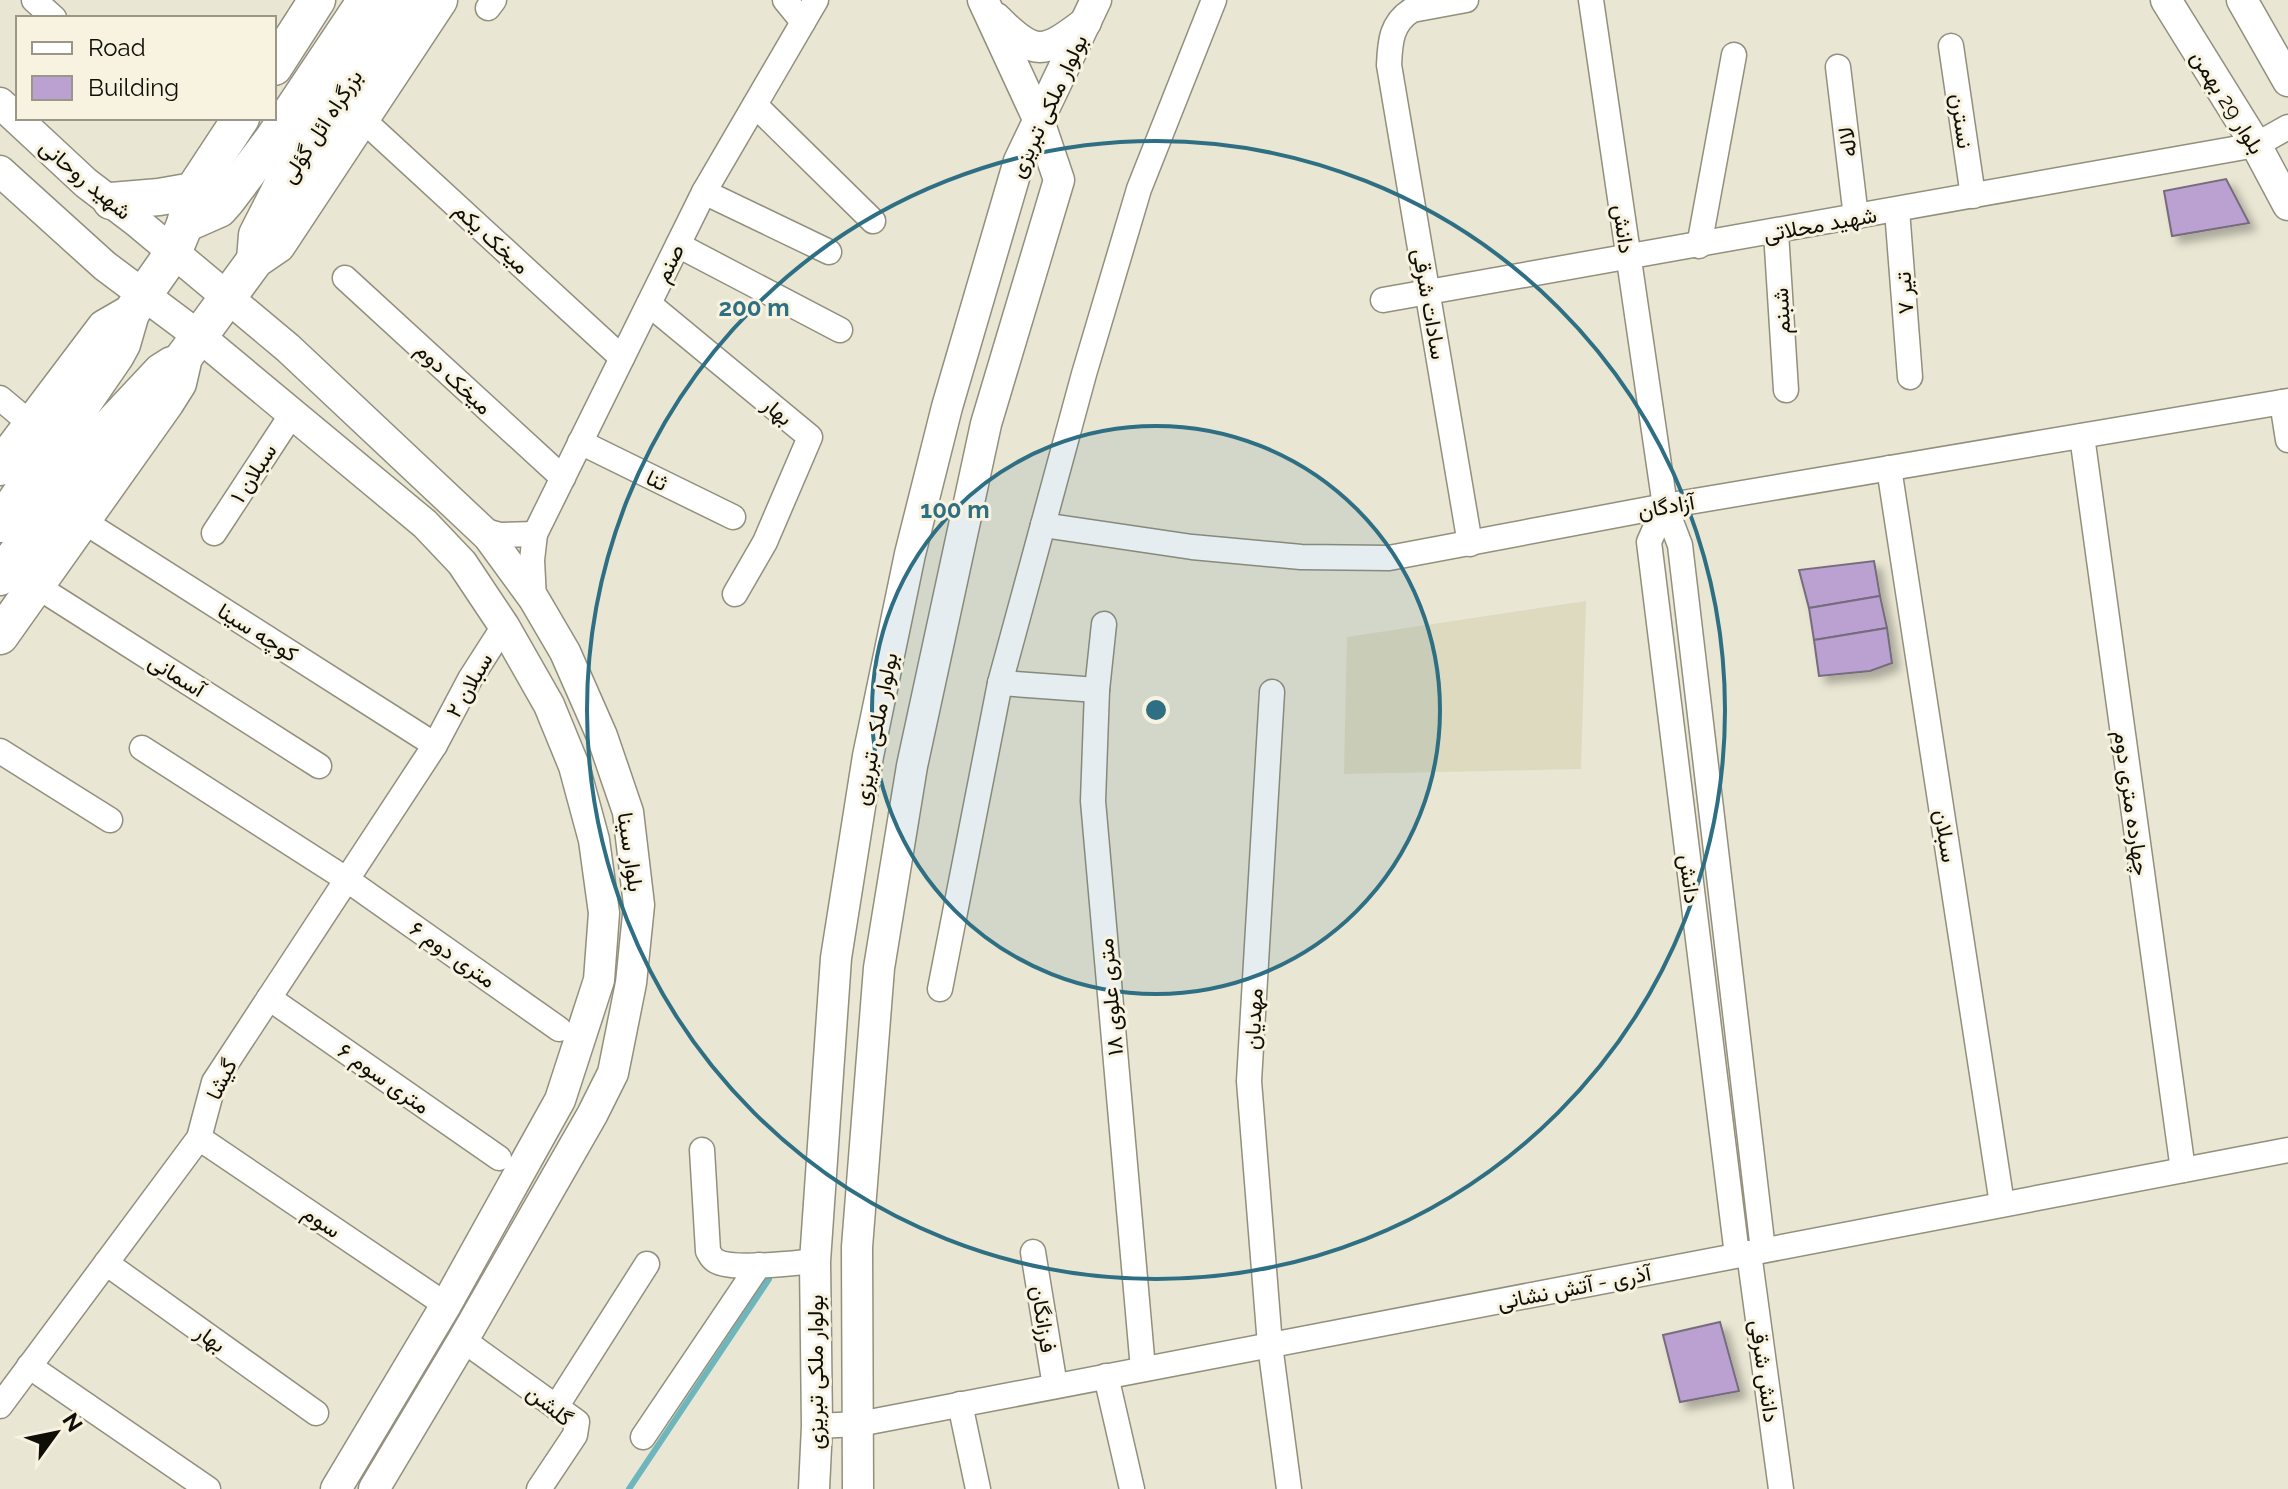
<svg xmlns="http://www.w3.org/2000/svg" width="2288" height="1489" font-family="Raleway,Vazirmatn,sans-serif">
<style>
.built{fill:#dedabf}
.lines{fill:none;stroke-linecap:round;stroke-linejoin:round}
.stream{stroke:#6eb6be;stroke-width:6}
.building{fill:#bba1d1;stroke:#756c7c;stroke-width:2;filter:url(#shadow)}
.minor-casing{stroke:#928f7d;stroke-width:27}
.major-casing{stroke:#928f7d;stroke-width:33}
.highway-casing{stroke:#928f7d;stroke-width:39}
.minor{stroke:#fff;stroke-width:24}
.major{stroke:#fff;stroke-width:30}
.highway{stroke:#fff;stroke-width:36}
.ring{fill:none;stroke:#2f6f83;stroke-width:4}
.labels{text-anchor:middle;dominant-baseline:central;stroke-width:6;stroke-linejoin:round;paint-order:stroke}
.street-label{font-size:22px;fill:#0f0e07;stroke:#f7f3e0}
.centre{fill:#2f6f83;stroke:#f7f3e0;stroke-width:4}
.ring-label{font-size:24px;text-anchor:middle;font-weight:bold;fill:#2f6f83;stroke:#f7f3e0;stroke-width:6;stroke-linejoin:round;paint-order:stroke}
</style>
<defs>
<filter id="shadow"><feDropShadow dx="7" dy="7" stdDeviation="4" flood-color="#0004"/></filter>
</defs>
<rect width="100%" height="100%" fill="#e9e6d3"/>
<!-- built -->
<path class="built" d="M1586 601 1581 769 1344 774 1347 637Z"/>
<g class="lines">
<!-- stream -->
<path class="stream" d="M629 1489 769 1279"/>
</g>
<!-- building -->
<g class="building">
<path d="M2226 179 2249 223 2172 236 2164 191Z"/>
<path d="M1874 561 1880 596 1809 608 1799 570Z"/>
<path d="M1880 596 1887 628 1814 640 1809 608Z"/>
<path d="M1887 628 1892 663 1870 671 1819 676 1814 640Z"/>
<path d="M1720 1322 1739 1391 1680 1402 1663 1335Z"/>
</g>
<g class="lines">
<defs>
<g id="minor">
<path d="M34 0 54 18"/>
<path d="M785 0 803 22"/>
<path d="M1466 0 1412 10C1391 23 1390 42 1389 65L1470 544"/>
<path d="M1591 0 1665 506 1680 545 1763 1250"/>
<path d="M488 8 494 0"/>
<path d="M1951 46 1973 196"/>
<path d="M1838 67 1856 217"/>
<path d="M755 105 873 221"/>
<path d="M361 118 622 358"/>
<path d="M704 192 829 252"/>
<path d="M1897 210 1910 377"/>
<path d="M1776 232 1786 390"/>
<path d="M678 245 840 330"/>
<path d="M1699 246 1734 55"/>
<path d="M345 278 563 478"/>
<path d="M1383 300 2256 145 2288 127"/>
<path d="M649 304 810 437 765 542 735 594"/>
<path d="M0 398 31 424"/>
<path d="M2282 402 2288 440"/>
<path d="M2082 436 2183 1170"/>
<path d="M580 442 733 517"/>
<path d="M1889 468 2002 1204"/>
<path d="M1665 506 1649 542 1737 1255"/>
<path d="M80 519 435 745"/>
<path d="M1043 525 1192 547 1301 557 1389 558 1665 506 2288 401"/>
<path d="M482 530 500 535 535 534"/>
<path d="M214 533 292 414"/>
<path d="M35 585 319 766"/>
<path d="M534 599 532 560 535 534 704 192 816 0"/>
<path d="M1104 624 1097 690 1093 801 1143 1369"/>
<path d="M1000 683 1097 690"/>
<path d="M1272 692 1249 1081 1270 1345 1289 1489"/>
<path d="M142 748 346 879 559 1029"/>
<path d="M0 751 110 820"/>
<path d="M940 989 1000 683 1084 374 1139 189 1214 0"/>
<path d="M269 998 499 1158"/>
<path d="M199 1138 446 1305"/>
<path d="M702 1150 708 1251C711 1256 711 1258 716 1261 734 1271 793 1263 815 1261"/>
<path d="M1033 1252 1055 1386"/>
<path d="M1749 1253 1781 1489"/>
<path d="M106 1263 316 1413"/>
<path d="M463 1340 577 1422 575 1435 539 1489"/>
<path d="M29 1366 208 1489"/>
<path d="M1106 1376 1132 1489"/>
<path d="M960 1404 978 1489"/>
<path d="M0 1406 199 1138 214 1082 435 745 470 679 504 626"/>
<path d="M556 1407 647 1264"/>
<path d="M817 1426 859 1424 2288 1150"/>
<path d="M643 1437 759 1265"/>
</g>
<g id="major">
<path d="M2166 0 2256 145 2288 205"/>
<path d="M2242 0 2288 81"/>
<path d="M996 18C1035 58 1044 54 1086 22"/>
<path d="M0 103 86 183 136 221 288 348 488 536 534 599 565 652 602 736 628 812 639 905 631 983 613 1073 592 1115 463 1340 374 1489"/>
<path d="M0 171 105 266 200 337 425 524 462 563 504 626 549 705 574 766 594 840 604 913 599 980 560 1100 446 1305 336 1489"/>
<path d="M814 1489 817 1426 815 1261 836 958 868 756 910 554 947 407 1019 161 1096 0"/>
<path d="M858 1489 857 1247 879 968 912 766 986 424 1059 180 1039 121 983 0"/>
</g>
<g id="highway">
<path d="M274 67 317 0"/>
<path d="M111 201 159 197 193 191"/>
<path d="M185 224 219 209 227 200 273 139 366 0"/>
<path d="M255 260 257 235 291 168 403 0"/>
<path d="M0 467 105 328 131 313 173 253 185 224 193 191 241 118"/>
<path d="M0 524 116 355 122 344 131 313"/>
<path d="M0 577 100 437 161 372 172 365"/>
<path d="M0 636 166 402 178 383 184 357 255 260 277 245 439 0"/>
</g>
</defs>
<!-- minor casing -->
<use href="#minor" class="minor-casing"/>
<!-- major casing -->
<use href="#major" class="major-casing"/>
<!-- highway casing -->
<use href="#highway" class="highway-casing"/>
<!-- minor -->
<use href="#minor" class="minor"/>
<!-- major -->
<use href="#major" class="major"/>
<!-- highway -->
<use href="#highway" class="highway"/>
</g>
<!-- distance rings -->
<circle cx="1156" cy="710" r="284" fill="#2f6f83" fill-opacity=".12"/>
<g class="ring">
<circle cx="1156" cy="710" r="284"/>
<circle cx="1156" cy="710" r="569"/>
</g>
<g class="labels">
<!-- street labels -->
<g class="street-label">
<text transform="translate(2228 102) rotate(58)">بلوار 29 بهمن</text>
<text transform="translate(1048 106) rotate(-65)">بولوار ملکی تبریزی</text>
<text transform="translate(1962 121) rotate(82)">نسترن</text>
<text transform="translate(321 126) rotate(-57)">بزرگراه ائل گؤلی</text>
<text transform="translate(1847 142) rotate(-97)">لاله</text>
<text transform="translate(86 179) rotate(40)">شهید روحانی</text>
<text transform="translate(1820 224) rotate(-10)">شهید محلاتی</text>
<text transform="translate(1624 229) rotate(82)">دانش</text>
<text transform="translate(492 238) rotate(43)">میخک یکم</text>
<text transform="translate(669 263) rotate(-64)">صنم</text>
<text transform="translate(1904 293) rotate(-94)">۷ تیر</text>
<text transform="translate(1430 304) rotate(80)">سادات شرقی</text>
<text transform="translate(1781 311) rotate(-93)">شبنم</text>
<text transform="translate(454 378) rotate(43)">میخک دوم</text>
<text transform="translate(778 411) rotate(40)">بهار</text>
<text transform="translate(253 473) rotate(-57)">سبلان ۱</text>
<text transform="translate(657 480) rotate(26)">ثنا</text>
<text transform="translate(1666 506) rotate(-10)">آزادگان</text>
<text transform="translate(258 632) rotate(32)">کوچه سینا</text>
<text transform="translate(177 675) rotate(32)">آسمانی</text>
<text transform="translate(469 685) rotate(-60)">سبلان ۲</text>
<text transform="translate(875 729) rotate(-79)">بولوار ملکی تبریزی</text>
<text transform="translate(2132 803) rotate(82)">چهارده متری دوم</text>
<text transform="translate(1946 836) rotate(81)">سبلان</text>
<text transform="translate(631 852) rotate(82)">بلوار سینا</text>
<text transform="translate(1690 879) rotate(83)">دانش</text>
<text transform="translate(453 954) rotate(35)">۶ متری دوم</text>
<text transform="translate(1110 997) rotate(-95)">۱۸ متری علوی</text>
<text transform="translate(1253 1019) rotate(-87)">مهدیان</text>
<text transform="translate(384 1078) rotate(35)">۶ متری سوم</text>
<text transform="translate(221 1079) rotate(-64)">گیشا</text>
<text transform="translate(322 1221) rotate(34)">سوم</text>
<text transform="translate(1574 1287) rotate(-11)">آذرى - آتش نشانى</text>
<text transform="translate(1044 1319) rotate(81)">فرزانگان</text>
<text transform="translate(211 1338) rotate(36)">بهار</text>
<text transform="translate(1765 1371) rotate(82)">دانش شرقی</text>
<text transform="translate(815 1372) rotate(-90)">بولوار ملکی تبریزی</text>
<text transform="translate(550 1405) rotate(39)">گلشن</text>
</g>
</g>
<circle cx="1156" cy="710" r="12" class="centre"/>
<g class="ring-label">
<text x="754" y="316">200 m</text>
<text x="955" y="518">100 m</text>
</g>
<!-- legend -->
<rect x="16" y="16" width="260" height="104" fill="#f7f3e0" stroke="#9a9789" stroke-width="2"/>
<rect x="32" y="42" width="40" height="12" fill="#ffffff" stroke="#9a9789" stroke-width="2"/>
<text x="88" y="56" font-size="24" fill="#0f0e07">Road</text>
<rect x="32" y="76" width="40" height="24" fill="#bba1d1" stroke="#9a9789" stroke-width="2"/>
<text x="88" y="96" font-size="24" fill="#0f0e07">Building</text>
<!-- north arrow -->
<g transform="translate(56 1433) rotate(57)" stroke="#f7f3e0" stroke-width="6" paint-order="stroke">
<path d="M0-6L14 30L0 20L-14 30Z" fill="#0f0e07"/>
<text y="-12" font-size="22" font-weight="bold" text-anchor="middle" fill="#0f0e07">N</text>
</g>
</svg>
